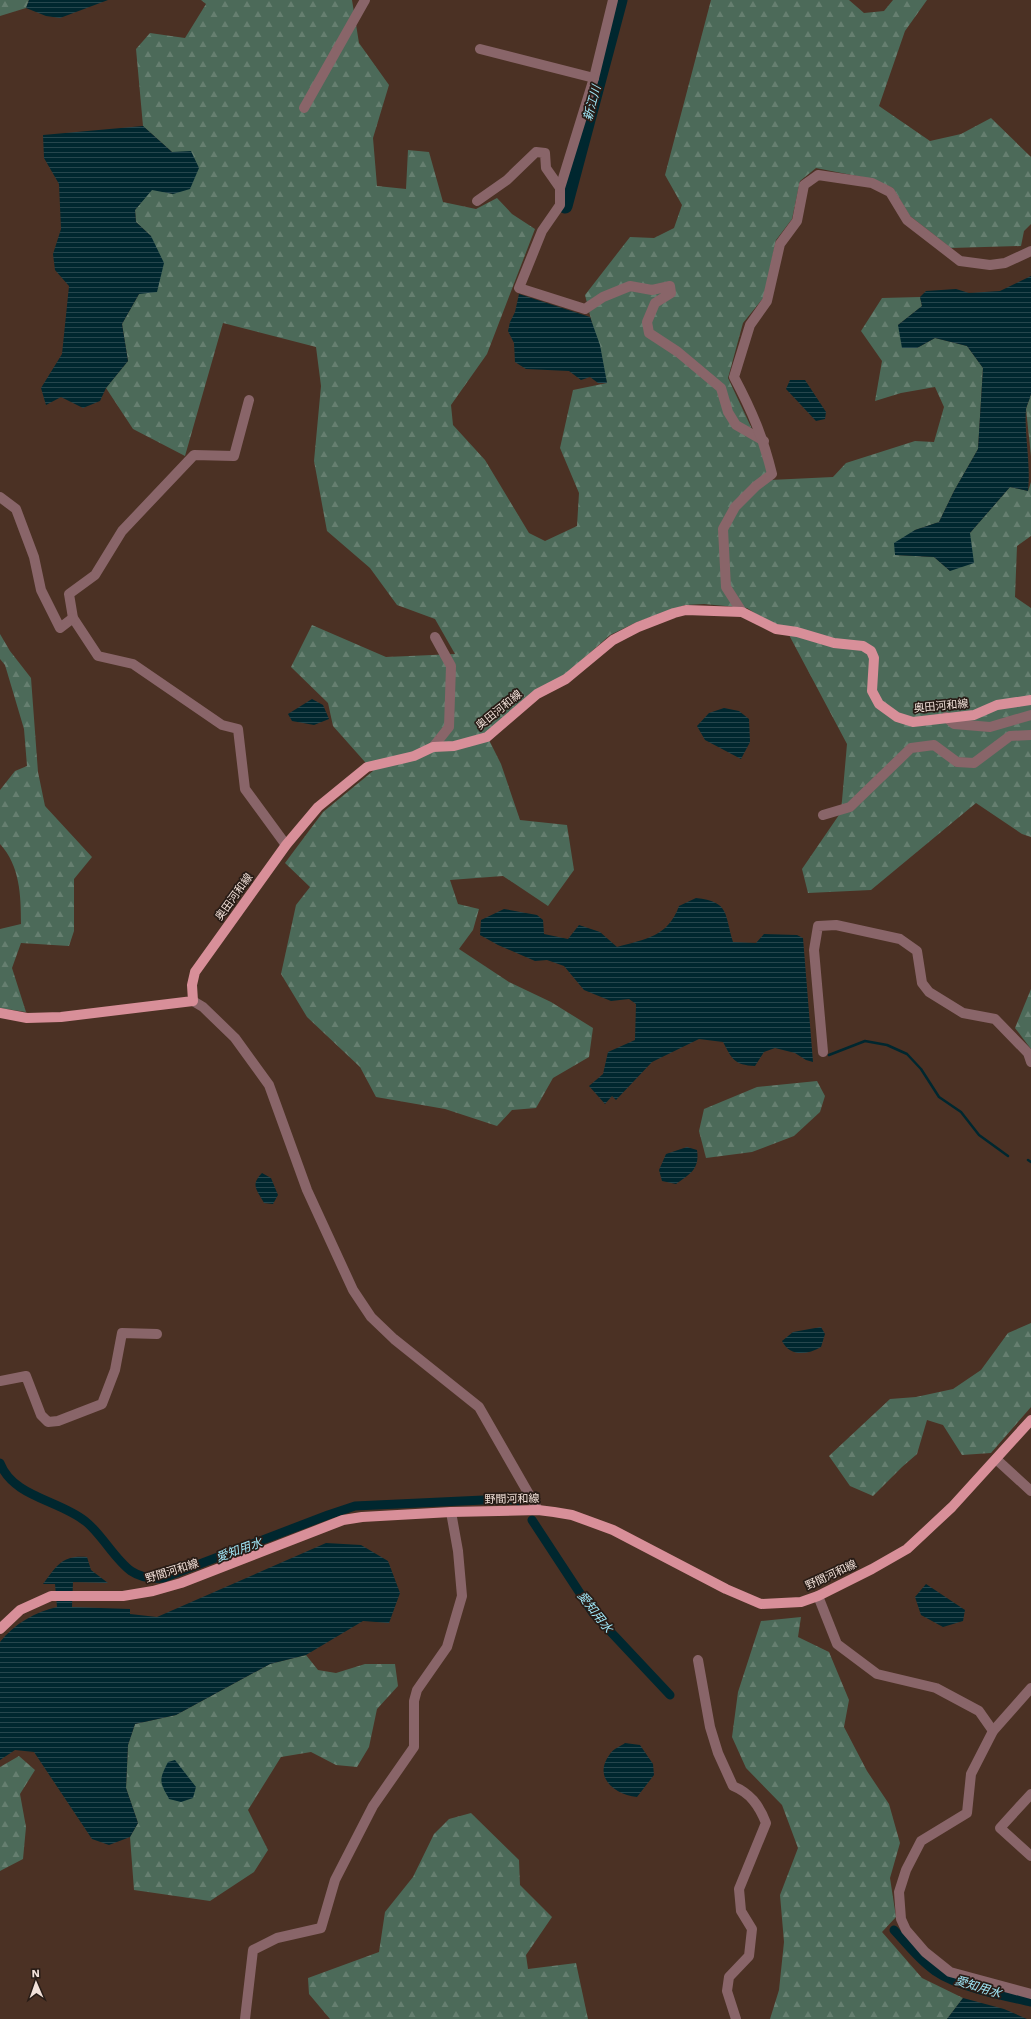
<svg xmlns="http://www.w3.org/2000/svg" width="1031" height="2019" font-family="'Work Sans','Noto Sans JP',sans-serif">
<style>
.forest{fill:url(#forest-firs)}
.water{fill:url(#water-rules)}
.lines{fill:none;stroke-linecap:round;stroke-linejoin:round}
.stream{stroke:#00272f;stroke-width:2.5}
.canal{stroke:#00272f;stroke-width:9}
.river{stroke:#00272f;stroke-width:15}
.minor{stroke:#896569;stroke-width:10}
.major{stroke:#d88f99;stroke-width:10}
.labels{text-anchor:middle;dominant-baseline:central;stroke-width:3.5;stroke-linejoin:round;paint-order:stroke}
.street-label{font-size:11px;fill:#f2e1d9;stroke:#281c16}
.water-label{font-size:12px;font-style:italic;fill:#a1e8f9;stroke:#281c16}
</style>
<defs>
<pattern id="forest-firs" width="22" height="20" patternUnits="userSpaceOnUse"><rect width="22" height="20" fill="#4c6a59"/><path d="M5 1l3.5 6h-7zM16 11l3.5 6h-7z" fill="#667f70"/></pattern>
<pattern id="water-rules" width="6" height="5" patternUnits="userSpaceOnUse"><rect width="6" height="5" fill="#00272f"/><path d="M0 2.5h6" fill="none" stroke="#26464d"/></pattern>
</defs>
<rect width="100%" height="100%" fill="#4b3124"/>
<!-- forest -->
<g class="forest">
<path d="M0 0H29L26 8 0 16Z"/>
<path d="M201 0H352L359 43 389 85 373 138 377 186 406 189 408 150 429 152 443 202 476 209 497 198 512 214 535 229 487 354 451 405 453 425 485 460 529 533 545 541 577 526 579 493 560 448 573 390 607 383 585 295 630 237 654 238 674 228 682 205 665 175 711 0H849L864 13 884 11 893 0H927L905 31 879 106 930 141 961 134 991 118 1031 157V224L1024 231 1021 246 951 248 910 216 893 188 872 179 816 168 800 181 792 219 776 240 764 297 743 323 728 378 759 444 770 480 833 477 846 463 915 441 934 442 944 407 935 387 901 393 875 401 882 361 861 331 882 298 920 297 922 306 898 325 917 348 935 338 967 346 983 368 978 449 954 491 939 522 915 530 895 555 934 557 950 571 970 533 1010 487 1028 491 1031 482V536L1017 546 1015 597 1031 608V837L1022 834 976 803 871 890 808 893 802 869 841 812 847 744 789 635 747 608 704 604 685 605 637 622 610 635 566 674 486 734 501 764 520 820 567 825 574 870 548 906 503 876 450 880 458 904 479 909 473 930 459 949 509 982 551 1002 593 1028 589 1057 553 1078 536 1108 512 1110 497 1126 445 1109 376 1097 360 1067 307 1017 281 974 296 905 310 887 285 863 323 812 373 771 333 726 328 703 291 667 312 625 386 657 455 654 435 619 397 605 370 568 327 531 314 461 321 386 316 347 223 323 185 456 133 429 106 388 128 361 122 324 139 294 151 236 136 222 135 210 152 189 173 194 172 152 143 126 136 49 150 33 185 38 206 4Z"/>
<path d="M1031 394V456L1026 409Z"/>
<path d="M0 634 10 651 31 678 38 772 45 806 92 857 74 879V931L69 946 21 943 12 968 26 1012 0 1008V929L21 924C21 895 20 866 0 844V790L15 771 27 766 24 729 5 665 0 659Z"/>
<path d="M1031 989V1049L1015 1028Z"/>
<path d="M817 1081 825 1096 820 1112 794 1136 752 1152 706 1158 699 1131 704 1109 757 1087Z"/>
<path d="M1031 1323V1407L991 1453 962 1455 943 1425 927 1420 917 1454 902 1467 873 1496 850 1486 829 1456 890 1399 916 1397 953 1389 981 1370 1008 1333Z"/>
<path d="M801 1617 798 1637 829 1652 849 1700 844 1727 867 1771 889 1804 900 1843 890 1878 896 1917 882 1932 922 1978 963 1998 947 2019H770L779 1990 784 1942 780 1895 798 1848 782 1805 746 1768 732 1737 738 1692 761 1621Z"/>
<path d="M306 1655 318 1670 336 1673 365 1664H395L398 1686 377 1709 369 1747 357 1767 336 1765 311 1752 281 1757 248 1810 268 1850 254 1872 210 1901 134 1890 130 1837 138 1823 126 1788 128 1745 135 1724 176 1715 270 1664Z"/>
<path d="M19 1756 35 1770 20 1794 26 1827 23 1859 0 1871V1767Z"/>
<path d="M471 1813 519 1860 520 1885 552 1917 526 1955 528 1969 576 1963 588 2019H330L309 1994 308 1978 379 1952 385 1912 413 1877 434 1834 449 1819Z"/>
</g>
<!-- water -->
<g class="water">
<path d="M29 0H108L60 18 46 16 26 8Z"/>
<path d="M143 126 172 152 191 151 199 168 190 189 173 194 152 190 135 210 136 222 151 236 164 263 157 292 139 294 122 324 128 361 106 388 100 401 83 408 61 397 46 405 41 388 62 354 69 286 55 270 53 254 61 229 59 184 44 158 43 135Z"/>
<path d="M1031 276V394C1030 399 1027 404 1026 409 1024 435 1031 463 1028 491L1010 487 970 533 974 563 950 571 934 557 895 555 894 543 915 530 939 522 954 491 978 449 983 368 967 346 935 338 917 348H902L898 325 922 306 920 297 926 291 956 289 969 293 1000 291Z"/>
<path d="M519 294 590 317 600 345 607 383H598L590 377 581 380 569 371 526 369 515 362 514 343 508 331 510 322 515 312Z"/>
<path d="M790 380H805L826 412 825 419 816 421 786 389Z"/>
<path d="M312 699 323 705 329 719 314 725 292 721 288 714Z"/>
<path d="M724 708 739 711 749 719 750 742 741 759 705 740 697 726 709 713Z"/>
<path d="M696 898C730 902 724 913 733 942L756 943 764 934 797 935 803 938 813 1062 806 1060 795 1053 775 1048 764 1052 755 1066C734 1065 732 1059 723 1042L699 1039 652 1062 616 1100 612 1096 605 1104 589 1086 603 1074 608 1052 635 1040 636 1004 629 999 611 1001 584 990 564 966 547 960 535 961 498 945 480 935 481 920 504 909 537 915 543 920 544 934 568 939 579 925 600 932 617 947C645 939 668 937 679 906Z"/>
<path d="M687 1147 697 1150C700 1169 690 1174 676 1184L662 1181 659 1170 666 1154Z"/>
<path d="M262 1173 271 1178 278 1195 273 1204 264 1203C257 1190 250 1185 262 1173Z"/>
<path d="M821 1327 825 1334 821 1347C807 1355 790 1357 782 1341L793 1332Z"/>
<path d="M326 1543 361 1545 388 1561 400 1593 389 1623 363 1621 306 1655 270 1664 176 1715 135 1724 128 1745 126 1788 138 1823 130 1837 109 1845 92 1839 34 1752 15 1750 0 1760V1642C14 1624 35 1612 57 1607L55 1584H43C57 1566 61 1555 87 1557L91 1570 108 1583 73 1582 72 1607 130 1609V1614L157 1617Z"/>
<path d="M926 1584 965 1610 963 1621 943 1627 921 1615 915 1597Z"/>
<path d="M625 1743 640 1745 653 1764 654 1775 637 1797C615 1795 592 1777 610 1754 613 1749 621 1746 625 1743Z"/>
<path d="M175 1760 196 1787 193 1798 181 1802 169 1799C159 1781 159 1780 168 1762Z"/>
<path d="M963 1998 1004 2009 1027 2019H947Z"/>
</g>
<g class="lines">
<!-- stream -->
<g class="stream">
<path d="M829 1055 865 1041 887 1045 907 1054 921 1069 939 1097 961 1112 979 1135 1008 1156"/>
<path d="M1028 1160 1031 1162"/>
</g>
<!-- canal -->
<g class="canal">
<path d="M0 1463C13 1497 59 1500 85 1521 101 1533 115 1560 131 1571 140 1577 152 1579 163 1578L328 1515 355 1506 505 1499 519 1501"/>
<path d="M532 1520 593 1613 670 1695"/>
<path d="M894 1930C907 1944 919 1960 935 1971 958 1987 1003 1996 1031 2002"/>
</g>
<!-- river -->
<path class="river" d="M565 206 620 0"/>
<!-- minor -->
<g class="minor">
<path d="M613 0 594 78 560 188V205L542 231 519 288 585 309 603 297 630 286 652 290 670 286 671 293 655 303 647 322 649 333 678 352 721 388 728 412 736 425 764 441"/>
<path d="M480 49 594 78"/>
<path d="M304 108 365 0"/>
<path d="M477 201 507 180 536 152 545 153 546 168 560 188"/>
<path d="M249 400 234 456 194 455 122 531 95 575 69 594 73 618 98 656 133 664 222 725 238 729 245 789 286 845"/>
<path d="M0 497 16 509 34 557 41 590 60 628 73 618"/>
<path d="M742 612 726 587 723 529 735 507 756 486 772 474C763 437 752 411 734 377L750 325 767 301 780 244 797 221 804 185 818 175 872 183 890 192 907 220 960 261 990 265 1005 263 1031 251"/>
<path d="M946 717 954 724 990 727 1031 715"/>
<path d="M433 747 449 727 451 666 435 637"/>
<path d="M823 815 850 807 911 748 934 745 957 762 974 763 1010 736 1031 735"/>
<path d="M193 1001 203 1007 235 1038 269 1085 307 1190 353 1290 371 1317 394 1339 479 1407 538 1510"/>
<path d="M823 1052 814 950 818 926 836 925 900 939 917 951 922 983 929 992 963 1013 995 1019 1028 1053 1031 1062"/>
<path d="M0 1381 26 1376 41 1415 48 1422 58 1421 102 1404 115 1370 122 1333 157 1334"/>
<path d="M996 1459 1031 1491"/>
<path d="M818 1596 837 1644 877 1674 936 1688 979 1711 993 1731"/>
<path d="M698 1660 710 1727 718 1753 733 1786C750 1793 759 1805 766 1823L739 1889 741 1911 752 1929 749 1956 729 1977 727 1991 736 2019"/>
<path d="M1031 1688 993 1731 971 1774 967 1813 921 1841 906 1870 899 1892 901 1919 906 1930 925 1952 950 1972 1031 1994"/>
<path d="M1031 1794 1000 1828 1031 1856"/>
<path d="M245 2019 253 1950 277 1938 321 1928 335 1880 373 1806 414 1747V1701L417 1690 447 1647 462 1596 458 1551 451 1512"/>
</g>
<!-- major -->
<g class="major">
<path d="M0 1013 27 1018 61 1017 193 1001 192 985 195 972 286 845 318 807 367 767 414 756 433 747 454 746 487 737 537 694 566 679 613 640 638 627 674 613 686 610 742 612 776 629 797 632 834 643 863 646 871 651 874 658 872 691 879 704 897 717 913 722 974 715 997 705 1031 700"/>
<path d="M0 1629 20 1610 51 1596H123L153 1591 181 1583 343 1520 362 1517 451 1512 538 1510 554 1512 572 1515 613 1530 726 1589 761 1604 801 1602 818 1596 872 1569 907 1549 952 1507 1031 1420"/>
</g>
</g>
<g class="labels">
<!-- street labels -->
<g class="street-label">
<text transform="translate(941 706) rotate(-5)">奥田河和線</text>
<text transform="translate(499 710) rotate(-39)">奥田河和線</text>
<text transform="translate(234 897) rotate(-54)">奥田河和線</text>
<text transform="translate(512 1499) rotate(-1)">野間河和線</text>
<text transform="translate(172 1571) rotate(-17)">野間河和線</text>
<text transform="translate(831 1575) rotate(-25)">野間河和線</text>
</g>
<!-- water labels -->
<g class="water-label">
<text transform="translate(592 103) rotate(-75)">新江川</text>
<text transform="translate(239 1550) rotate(-20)">愛知用水</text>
<text transform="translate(595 1612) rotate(52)">愛知用水</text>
<text transform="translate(978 1987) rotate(17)">愛知用水</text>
</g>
</g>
<!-- north arrow -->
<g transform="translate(36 1983) rotate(358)" stroke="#281c16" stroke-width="3" paint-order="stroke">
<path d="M0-3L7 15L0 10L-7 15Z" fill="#f2e1d9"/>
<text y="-6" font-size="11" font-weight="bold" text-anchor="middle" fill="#f2e1d9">N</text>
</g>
</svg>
